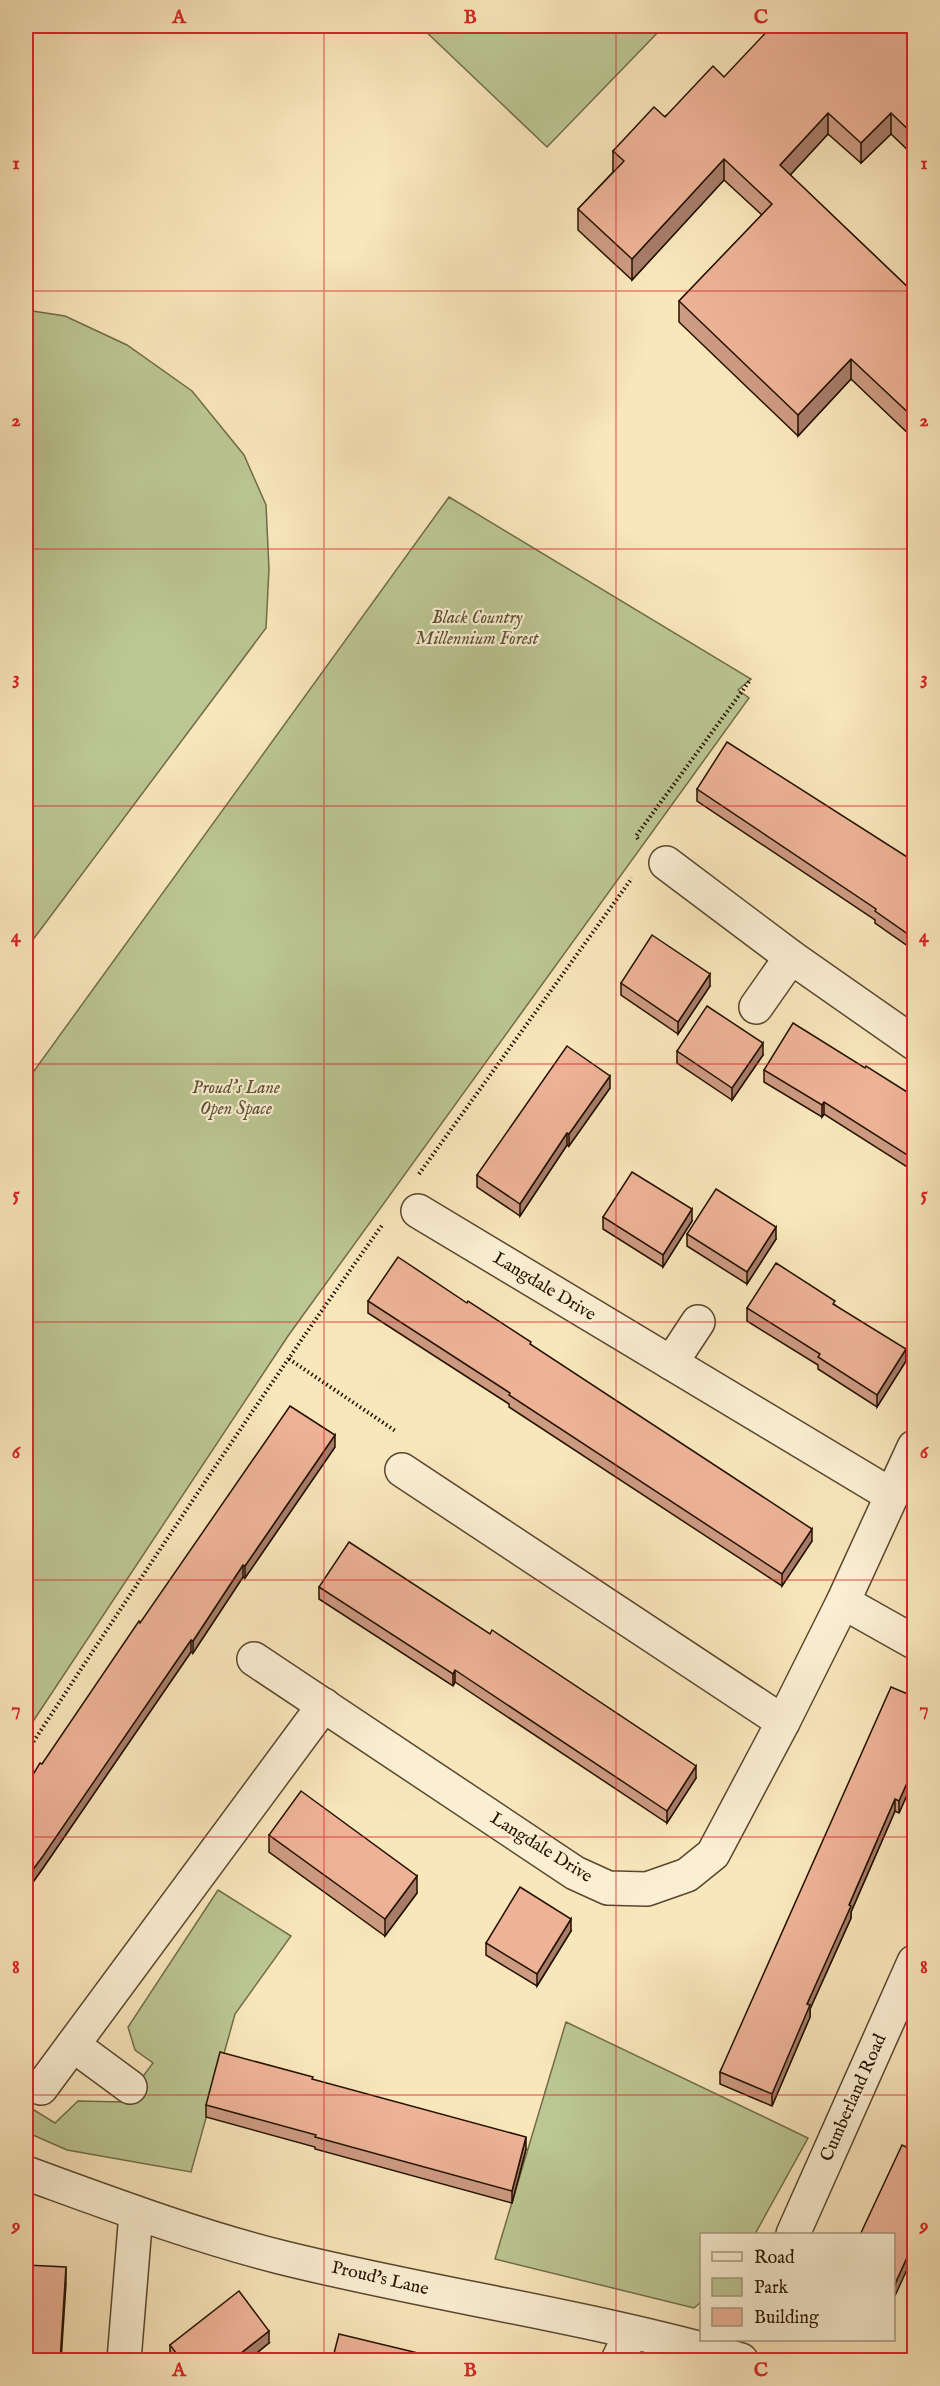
<svg xmlns="http://www.w3.org/2000/svg" width="940" height="2386" font-family="'IM FELL English',serif">
<style>
.green{fill:#bbc692;stroke:#706c49;stroke-width:1.5}
.lines{fill:none;stroke-linecap:round;stroke-linejoin:round}
.minor-casing{stroke:#59472f;stroke-width:36}
.path{stroke:#241200;stroke-width:4;stroke-dasharray:1.5 3;stroke-linecap:butt}
.minor{stroke:#fbefd3;stroke-width:33}
.wall{fill:#cd9a82;stroke:#241200;stroke-width:1.5}
.shaded-wall{fill:#a77d6a;stroke:#241200;stroke-width:1.5}
.building{fill:#eeb397;stroke:#241200;stroke-width:1.5}
.grid{fill:none;stroke:#d62828;stroke-width:1.5;stroke-opacity:0.55}
.labels{text-anchor:middle;dominant-baseline:central;stroke-width:4.5;stroke-linejoin:round;paint-order:stroke}
.park-label{font-size:18px;font-style:italic;fill:#595133;stroke:#fbefd3}
.street-label{font-size:18px;fill:#241200;stroke:#fbefd3}
.neatline{fill:none;stroke:#d62828;stroke-width:2}
.grid-label{font-size:20px;text-anchor:middle;font-weight:bold;fill:#d62828}
</style>
<rect width="100%" height="100%" fill="#f9e6bb"/>
<filter id="stains"><feTurbulence type="fractalNoise" baseFrequency=".00333" numOctaves="4"/><feColorMatrix values="0 0 0 0 .2 0 0 0 0 .09 0 0 0 0 .02 0 0 0 .5 -.17"/></filter>
<radialGradient id="worn" r=".72"><stop offset=".6" stop-color="#630" stop-opacity="0"/><stop offset="1" stop-color="#630" stop-opacity=".3"/></radialGradient>
<!-- green -->
<g class="green">
<path d="M420 26H664L547 147Z"/>
<path d="M26 310 65 316 127 345 192 391 244 455 266 505 269 569 266 628 26 949Z"/>
<path d="M449 497 751 679 738 690 749 698 288 1336 26 1732V1082Z"/>
<path d="M218 1890 291 1936 235 2014 191 2172 67 2150 26 2132V2105L55 2123 78 2101 124 2102 153 2063 135 2050 128 2027Z"/>
<path d="M566 2022 808 2138 755 2234H702L701 2302 694 2308 495 2259Z"/>
</g>
<g class="lines">
<defs>
<g id="minor">
<path d="M666 863 791 957 914 1043"/>
<path d="M756 1007 791 957"/>
<path d="M418 1211 891 1495"/>
<path d="M671 1363 698 1322"/>
<path d="M402 1470 783 1722"/>
<path d="M843 1602 914 1447"/>
<path d="M254 1659 575 1873 608 1888 647 1889 687 1875 713 1854 783 1722 843 1602 914 1642"/>
<path d="M73 2045 130 2087"/>
<path d="M41 2088 324 1705"/>
<path d="M26 2173C109 2203 193 2235 280 2257 432 2295 590 2316 741 2360"/>
<path d="M793 2234 914 1962"/>
<path d="M124 2360 136 2213"/>
<path d="M618 2360 631 2333"/>
</g>
</defs>
<!-- minor casing -->
<use href="#minor" class="minor-casing"/>
<!-- path -->
<g class="path">
<path d="M638 839 636 836 751 679"/>
<path d="M419 1174 632 878"/>
<path d="M289 1359 397 1432"/>
<path d="M26 1753C143 1575 259 1397 383 1224"/>
</g>
<!-- minor -->
<use href="#minor" class="minor"/>
</g>
<!-- wall -->
<g class="wall">
<path d="M915 26V157L891 134 861 163 828 134 790 175 915 294V440L851 379 798 436 679 322V301L762 215 724 180 632 280 578 230V209L613 172V151L724 77Z"/>
<path d="M697 789 915 862V951L875 923V920L697 801Z"/>
<path d="M621 983 710 986 678 1034 621 995Z"/>
<path d="M677 1051 763 1055 732 1100 677 1063Z"/>
<path d="M865 1068 915 1097V1172L824 1114 822 1117 764 1082V1070Z"/>
<path d="M610 1088 569 1146 567 1145 520 1216 477 1187V1175Z"/>
<path d="M603 1217 692 1221 663 1267 603 1229Z"/>
<path d="M687 1234 776 1239 747 1284 687 1246Z"/>
<path d="M368 1301 531 1345 812 1541 782 1586 509 1407V1404L368 1313Z"/>
<path d="M835 1305 906 1361 877 1407 818 1369V1365L747 1321V1308Z"/>
<path d="M335 1447 245 1578 243 1577 193 1653 191 1652 43 1868 26 1892V1786L42 1764Z"/>
<path d="M319 1587 696 1778 667 1823 455 1682 453 1686 319 1599Z"/>
<path d="M915 1697V1777L899 1813 895 1811 851 1912V1918L810 2009V2017L772 2106 720 2084V2072Z"/>
<path d="M269 1835 417 1893 385 1936 269 1852Z"/>
<path d="M571 1931 537 1986 486 1955V1943Z"/>
<path d="M313 2080 526 2149 512 2203 315 2149V2147L206 2117V2105Z"/>
<path d="M269 2343 247 2361H172L170 2357V2345Z"/>
</g>
<!-- shaded-wall -->
<g class="shaded-wall">
<path d="M828 113V134L780 186V165Z"/>
<path d="M891 113V134L861 163V143Z"/>
<path d="M724 159V180L632 280V259Z"/>
<path d="M851 359V379L798 436V415Z"/>
<path d="M710 974V986L678 1034V1022Z"/>
<path d="M763 1043V1055L732 1100V1088Z"/>
<path d="M610 1076V1088L569 1146V1134Z"/>
<path d="M824 1102V1114L822 1117V1105Z"/>
<path d="M567 1133V1145L520 1216V1204Z"/>
<path d="M692 1209V1221L663 1267V1255Z"/>
<path d="M776 1227V1239L747 1284V1272Z"/>
<path d="M906 1349V1361L877 1407V1395Z"/>
<path d="M335 1435V1447L245 1578V1566Z"/>
<path d="M812 1529V1541L782 1586V1574Z"/>
<path d="M243 1565V1577L193 1653V1641Z"/>
<path d="M191 1640V1652L43 1868 26 1892V1879Z"/>
<path d="M455 1670V1682L453 1686V1674Z"/>
<path d="M915 1765V1777L899 1813V1801Z"/>
<path d="M696 1766V1778L667 1823V1811Z"/>
<path d="M895 1799V1811L851 1912V1918L810 2009V2017L772 2106V2094L807 2004 849 1905Z"/>
<path d="M417 1876V1893L385 1936V1919Z"/>
<path d="M571 1919V1931L537 1986V1974Z"/>
<path d="M526 2137V2149L512 2203V2191Z"/>
<path d="M915 2240V2252L894 2298V2286Z"/>
<path d="M66 2267V2284L61 2361H60Z"/>
<path d="M269 2331V2343L247 2361H231Z"/>
</g>
<!-- building -->
<g class="building">
<path d="M772 26H915V136L891 113 861 143 828 113 780 165 915 294V419L851 359 798 415 679 301 772 204 724 159 632 259 578 209 624 161 613 151 654 107 665 117 713 66 724 77Z"/>
<path d="M727 742 915 862V939L875 911 876 909 697 789Z"/>
<path d="M652 935 710 974 678 1022 621 983Z"/>
<path d="M707 1006 763 1043 732 1088 677 1051Z"/>
<path d="M793 1023 865 1068 866 1066 915 1097V1160L824 1102 822 1105 764 1070Z"/>
<path d="M567 1046 610 1076 569 1134 567 1133 520 1204 477 1175Z"/>
<path d="M632 1172 692 1209 663 1255 603 1217Z"/>
<path d="M716 1189 776 1227 747 1272 687 1234Z"/>
<path d="M398 1257 467 1303 468 1301 531 1342 530 1344 812 1529 782 1574 509 1395 510 1393 368 1301Z"/>
<path d="M776 1263 835 1301 833 1304 906 1349 877 1395 818 1357 820 1354 747 1308Z"/>
<path d="M290 1406 335 1435 245 1566 243 1565 193 1641 191 1640 43 1856 26 1879V1786L40 1763 42 1764 139 1621 140 1623Z"/>
<path d="M349 1542 490 1634 492 1630 696 1766 667 1811 455 1670 453 1674 319 1587Z"/>
<path d="M891 1687 915 1697V1765L899 1801 895 1799 849 1905 851 1906 807 2004 810 2005 772 2094 720 2072Z"/>
<path d="M301 1791 417 1876 385 1919 269 1835Z"/>
<path d="M520 1887 571 1919 537 1974 486 1943Z"/>
<path d="M220 2052 313 2077 312 2079 526 2137 512 2191 315 2137 316 2135 206 2105Z"/>
<path d="M915 2139V2240L894 2286V2235H860L902 2145 910 2149Z"/>
<path d="M26 2265 66 2267 60 2361H26Z"/>
<path d="M239 2291 269 2331 231 2361H182L170 2345Z"/>
<path d="M339 2334 451 2361H332Z"/>
</g>
<!-- grid -->
<path class="grid" d="M324 26V2360M616 26V2360M26 291H914M26 549H914M26 806H914M26 1064H914M26 1322H914M26 1580H914M26 1837H914M26 2095H914"/>
<g class="labels">
<!-- park labels -->
<g class="park-label">
<text x="477" y="618">Black Country<tspan x="477" dy="21">Millennium Forest</tspan></text>
<text x="236" y="1088">Proud's Lane<tspan x="236" dy="21">Open Space</tspan></text>
</g>
<!-- street labels -->
<g class="street-label">
<text transform="translate(544 1287) rotate(31)">Langdale Drive</text>
<text transform="translate(541 1848) rotate(32)">Langdale Drive</text>
<text transform="translate(854 2098) rotate(-66)">Cumberland Road</text>
<text transform="translate(380 2279) rotate(13)">Proud's Lane</text>
</g>
</g>
<!-- margin -->
<rect width="940" height="2386" fill="none" stroke="#f9e6bb" stroke-width="66"/>
<!-- legend -->
<rect x="700" y="2233" width="195" height="108" fill="#fbefd3" stroke="#a5977f" stroke-width="1.5"/>
<rect x="712" y="2252" width="30" height="9" fill="#fbefd3" stroke="#a5977f" stroke-width="1.5"/>
<text x="754" y="2263" font-size="18" fill="#241200">Road</text>
<rect x="712" y="2278" width="30" height="18" fill="#bbc692" stroke="#a5977f" stroke-width="1.5"/>
<text x="754" y="2293" font-size="18" fill="#241200">Park</text>
<rect x="712" y="2308" width="30" height="18" fill="#eeb397" stroke="#a5977f" stroke-width="1.5"/>
<text x="754" y="2323" font-size="18" fill="#241200">Building</text>
<rect x="33" y="33" width="874" height="2320" class="neatline"/>
<g class="grid-label">
<text x="179" y="23">A</text>
<text x="470" y="23">B</text>
<text x="761" y="23">C</text>
<text x="16" y="169">1</text>
<text x="924" y="169">1</text>
<text x="16" y="426">2</text>
<text x="924" y="426">2</text>
<text x="16" y="684">3</text>
<text x="924" y="684">3</text>
<text x="16" y="942">4</text>
<text x="924" y="942">4</text>
<text x="16" y="1200">5</text>
<text x="924" y="1200">5</text>
<text x="16" y="1458">6</text>
<text x="924" y="1458">6</text>
<text x="16" y="1715">7</text>
<text x="924" y="1715">7</text>
<text x="16" y="1973">8</text>
<text x="924" y="1973">8</text>
<text x="16" y="2231">9</text>
<text x="924" y="2231">9</text>
<text x="179" y="2376">A</text>
<text x="470" y="2376">B</text>
<text x="761" y="2376">C</text>
</g>
<rect width="100%" height="100%" filter="url(#stains)"/>
<rect width="100%" height="100%" fill="url(#worn)"/>
</svg>
